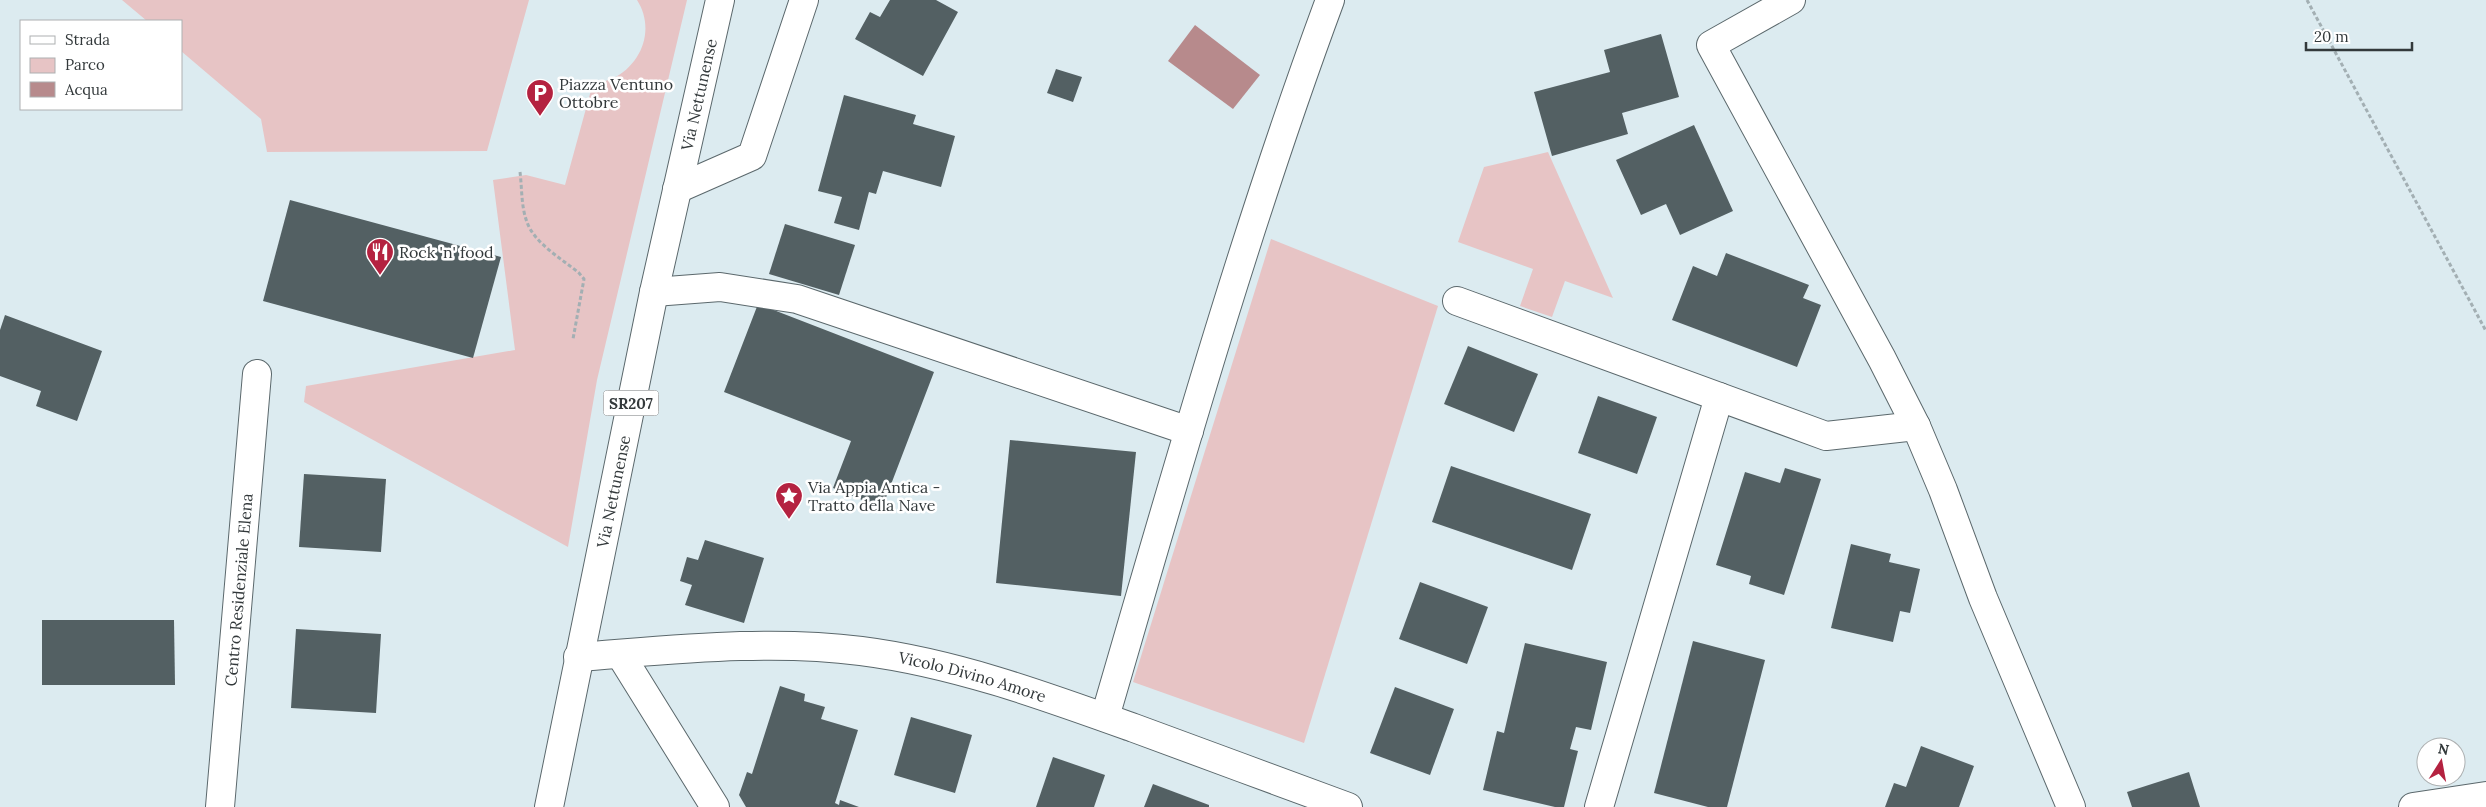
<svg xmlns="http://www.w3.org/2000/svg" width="2486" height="807" font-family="Lora,serif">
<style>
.green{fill:#e7c4c5}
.water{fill:#b78a8c}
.building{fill:#536063}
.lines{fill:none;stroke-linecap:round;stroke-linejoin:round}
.minor-casing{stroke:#5b686c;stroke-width:30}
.major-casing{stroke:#5b686c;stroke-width:30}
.path{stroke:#a3afb3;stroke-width:3;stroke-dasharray:4 2.5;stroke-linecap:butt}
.minor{stroke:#fff;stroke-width:28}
.major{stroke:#fff;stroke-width:28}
.labels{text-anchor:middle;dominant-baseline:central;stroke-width:5;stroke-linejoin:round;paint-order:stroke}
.shield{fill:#fff;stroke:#707476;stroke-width:1}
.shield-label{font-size:15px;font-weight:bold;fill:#33393b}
.poi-label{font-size:16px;fill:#33393b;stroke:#fff;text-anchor:start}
.street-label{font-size:16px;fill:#33393b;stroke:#fff}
</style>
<rect width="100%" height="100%" fill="#dcebf0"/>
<!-- green -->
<g class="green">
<path d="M122 0H529L487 151 267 152 261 119 181 51V21H147Z"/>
<path d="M637 0H687L597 380 568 547 304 402 306 386 515 350 493 180 526 175 565 185 593 83C599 82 607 81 612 79 643 64 655 28 637 0Z"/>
<path d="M1548 152 1613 298 1565 281 1552 317 1520 306 1533 269 1458 242 1484 167Z"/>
<path d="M1271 239 1438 306 1304 743 1133 682Z"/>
</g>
<!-- water -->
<path class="water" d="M1195 25 1260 75 1233 109 1168 61Z"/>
<!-- building -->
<g class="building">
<path d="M890 0H936L958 12 923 76 855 39 870 12 880 17Z"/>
<path d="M1661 34 1679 97 1622 113 1628 134 1552 156 1534 92 1610 72 1604 50Z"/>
<path d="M1056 69 1082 77 1073 102 1047 93Z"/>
<path d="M844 95 916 115 913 124 955 136 941 187 883 171 876 194 869 192 859 230 834 223 842 197 818 191Z"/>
<path d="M1694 125 1733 211 1680 235 1666 204 1641 215 1616 160Z"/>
<path d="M290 200 501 257 473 358 263 301Z"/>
<path d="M785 224 855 245 839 295 769 274Z"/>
<path d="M1726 253 1809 285 1803 298 1821 305 1797 367 1672 320 1693 266 1717 276Z"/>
<path d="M758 304 934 372 882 508 833 488 851 441 724 392Z"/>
<path d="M5 315 102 351 77 421 36 406 41 391 0 376V330Z"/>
<path d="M1468 346 1538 374 1514 432 1444 404Z"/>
<path d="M1598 396 1657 417 1637 474 1578 453Z"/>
<path d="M1010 440 1136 452 1121 596 996 583Z"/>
<path d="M1451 466 1591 514 1572 570 1432 522Z"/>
<path d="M1785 468 1821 479 1784 595 1749 584 1751 576 1716 565 1745 472 1780 483Z"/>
<path d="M304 474 386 479 381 552 299 547Z"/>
<path d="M705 540 764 558 744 623 685 605 692 585 680 581 687 557 698 560Z"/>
<path d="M1851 544 1891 554 1889 562 1920 569 1910 613 1900 611 1893 642 1831 628Z"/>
<path d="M1420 582 1488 607 1467 664 1399 639Z"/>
<path d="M42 620H174L175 685H42Z"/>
<path d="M296 629 381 634 376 713 291 708Z"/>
<path d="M1693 641 1765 660 1727 807H1708L1654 793Z"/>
<path d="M1525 643 1607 662 1591 730 1576 727 1570 749 1578 751 1564 807H1555L1483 790 1497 731 1504 733Z"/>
<path d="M780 686 805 694 804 701 825 707 821 719 858 730 835 803 839 805 840 800 859 807H746L739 795 747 772 752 774Z"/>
<path d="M1395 687 1454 709 1430 775 1370 753Z"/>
<path d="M911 717 972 735 955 793 894 775Z"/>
<path d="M1921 746 1974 766 1959 807H1885L1894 783 1906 787Z"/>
<path d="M1053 757 1105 775 1094 807H1036Z"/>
<path d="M2189 772 2200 807H2132L2127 792Z"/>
<path d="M1153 784 1209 805V807H1144Z"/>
</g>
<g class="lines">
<defs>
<g id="minor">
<path d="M1791 0 1711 45 1882 359 1916 426 1943 490 1983 598 2071 807"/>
<path d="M677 189 752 156 804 0"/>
<path d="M654 292 720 287 797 299 1189 431"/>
<path d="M1457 301 1826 436 1916 426"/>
<path d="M620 654 715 807"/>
<path id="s1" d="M578 657C672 650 768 639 861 651 955 663 1045 696 1134 728 1205 754 1277 781 1348 807"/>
<path d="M1105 717C1175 477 1243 235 1330 0"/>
<path id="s2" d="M220 807 257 374"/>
<path d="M1599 807 1719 397"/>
<path d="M2413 807 2486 796"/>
</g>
<g id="major">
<path id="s3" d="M549 807 654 292 720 0"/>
</g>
</defs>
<!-- minor casing -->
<use href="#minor" class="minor-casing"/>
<!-- major casing -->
<use href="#major" class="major-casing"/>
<!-- path -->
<g class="path">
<path d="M2307 0 2486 331"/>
<path d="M520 172C522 187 521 207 527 222 534 243 562 259 579 273L584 279 573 339"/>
</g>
<!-- minor -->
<use href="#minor" class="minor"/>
<!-- major -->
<use href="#major" class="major"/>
</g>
<!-- icons -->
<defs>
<symbol id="parking-pin" viewBox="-11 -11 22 30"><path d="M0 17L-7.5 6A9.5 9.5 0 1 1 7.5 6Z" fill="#b42240" stroke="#fff"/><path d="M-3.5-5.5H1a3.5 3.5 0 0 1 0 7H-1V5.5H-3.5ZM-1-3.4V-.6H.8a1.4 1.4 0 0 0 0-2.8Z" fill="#fff"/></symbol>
<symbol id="restaurant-pin" viewBox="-11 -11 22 30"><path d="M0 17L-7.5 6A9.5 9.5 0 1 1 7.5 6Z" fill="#b42240" stroke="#fff"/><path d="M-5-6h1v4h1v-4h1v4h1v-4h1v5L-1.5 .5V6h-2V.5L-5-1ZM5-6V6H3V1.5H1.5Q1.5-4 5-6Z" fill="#fff"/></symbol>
<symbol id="sight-pin" viewBox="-11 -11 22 30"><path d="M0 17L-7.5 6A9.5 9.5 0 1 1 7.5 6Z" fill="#b42240" stroke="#fff"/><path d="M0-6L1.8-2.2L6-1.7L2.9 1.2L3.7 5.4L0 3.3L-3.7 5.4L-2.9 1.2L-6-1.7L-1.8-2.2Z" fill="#fff"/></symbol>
</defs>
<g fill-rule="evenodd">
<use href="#parking-pin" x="524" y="77" width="32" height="43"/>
<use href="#restaurant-pin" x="364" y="236" width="32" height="43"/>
<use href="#sight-pin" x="773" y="480" width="32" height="43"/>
</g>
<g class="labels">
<!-- shield labels -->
<rect class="shield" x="603.5" y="390.5" width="55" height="25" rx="4"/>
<g class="shield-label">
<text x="631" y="403">SR207</text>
</g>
<!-- poi labels -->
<g class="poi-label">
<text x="559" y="84">Piazza Ventuno<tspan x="559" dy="18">Ottobre</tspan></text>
<text x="399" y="252">Rock 'n' food</text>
<text x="808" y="487">Via Appia Antica -<tspan x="808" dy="18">Tratto della Nave</tspan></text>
</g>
<!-- street labels -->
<g class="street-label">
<text stroke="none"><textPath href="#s3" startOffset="728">Via Nettunense</textPath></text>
<text stroke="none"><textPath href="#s3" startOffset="322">Via Nettunense</textPath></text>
<text stroke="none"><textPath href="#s2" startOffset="218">Centro Residenziale Elena</textPath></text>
<text stroke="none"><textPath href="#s1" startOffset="398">Vicolo Divino Amore</textPath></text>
</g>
</g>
<!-- legend -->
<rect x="20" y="20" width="162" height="90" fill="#ffffff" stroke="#adb0b1"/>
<rect x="30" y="36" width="25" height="8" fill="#ffffff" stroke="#adb0b1"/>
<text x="65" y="45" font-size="15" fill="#33393b">Strada</text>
<rect x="30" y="58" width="25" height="15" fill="#e7c4c5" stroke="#adb0b1"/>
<text x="65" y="70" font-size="15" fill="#33393b">Parco</text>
<rect x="30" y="82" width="25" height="15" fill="#b78a8c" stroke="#adb0b1"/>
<text x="65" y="95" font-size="15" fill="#33393b">Acqua</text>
<!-- north arrow -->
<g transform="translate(2441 762) rotate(11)"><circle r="24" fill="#ffffff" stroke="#adb0b1"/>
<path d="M0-4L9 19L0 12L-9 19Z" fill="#b42240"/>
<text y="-8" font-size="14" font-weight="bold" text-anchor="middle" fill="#33393b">N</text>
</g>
<!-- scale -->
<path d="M2306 42v8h106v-8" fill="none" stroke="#33393b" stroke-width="2.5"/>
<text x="2314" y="42" font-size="15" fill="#33393b" stroke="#ffffff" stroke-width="4" paint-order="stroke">20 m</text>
</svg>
